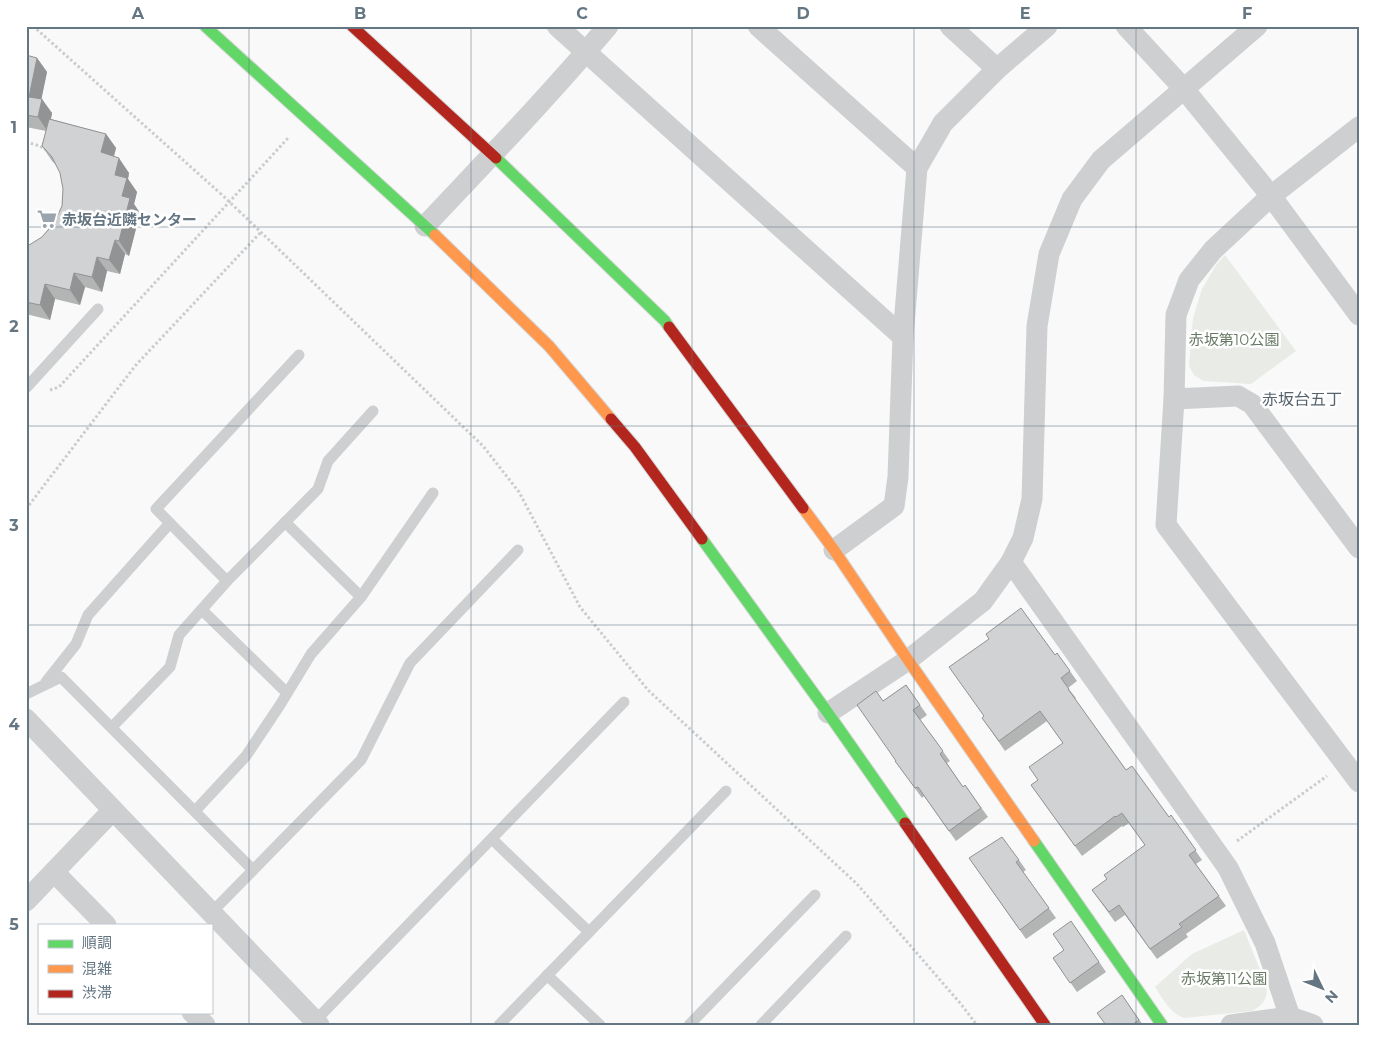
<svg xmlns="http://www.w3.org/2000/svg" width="1385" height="1051" font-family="Montserrat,'Noto Sans JP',sans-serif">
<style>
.green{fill:#e8ebe6}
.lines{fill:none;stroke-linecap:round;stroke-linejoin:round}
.fast-casing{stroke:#d5d6d7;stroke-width:13}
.slow-casing{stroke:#d5d6d7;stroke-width:13}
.jam-casing{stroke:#d5d6d7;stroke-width:13}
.path{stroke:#cbcccd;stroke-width:3;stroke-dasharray:2.5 2.5;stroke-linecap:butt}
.lane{stroke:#cecfd0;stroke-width:11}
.street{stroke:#cecfd0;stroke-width:21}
.fast{stroke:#63d668;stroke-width:11}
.slow{stroke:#ff974d;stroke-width:11}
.jam{stroke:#b3261e;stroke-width:11}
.path-bridge{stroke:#cbcccd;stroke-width:3;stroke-dasharray:2.5 2.5;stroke-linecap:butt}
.wall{fill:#b3b5b5}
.shaded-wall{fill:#929394}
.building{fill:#d0d2d3;stroke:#929394}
.grid{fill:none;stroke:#657683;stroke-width:1;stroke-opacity:0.55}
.labels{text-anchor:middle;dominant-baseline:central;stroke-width:5;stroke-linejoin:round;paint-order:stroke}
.poi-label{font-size:15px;font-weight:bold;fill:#657683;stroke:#fff;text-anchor:start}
.park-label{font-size:15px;fill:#687a64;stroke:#fff}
.neighbourhood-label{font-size:16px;fill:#57646e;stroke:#fff}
.neatline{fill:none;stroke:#657683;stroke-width:2}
.grid-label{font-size:16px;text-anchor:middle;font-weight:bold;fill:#657683}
</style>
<rect width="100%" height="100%" fill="#f9f9f9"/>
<!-- green -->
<g class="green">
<path d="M1225 255 1296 351 1251 384 1203 381 1194 375 1189 366 1193 318 1202 289 1216 265Z"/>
<path d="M1244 930 1266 985C1269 998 1263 1005 1252 1011L1184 1018C1170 1013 1163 999 1155 987L1192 954Z"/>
</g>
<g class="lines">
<defs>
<g id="fast">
<path d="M205 26 435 235"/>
<path d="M496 158 665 321 669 327"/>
<path d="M702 539 828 713 905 823"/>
<path d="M1034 841 1162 1025"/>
</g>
<g id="slow">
<path d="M435 235 549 346 611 419"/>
<path d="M803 508 834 550 908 660 1034 841"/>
</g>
<g id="jam">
<path d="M352 26 496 158"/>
<path d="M669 327 803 508"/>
<path d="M611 419 635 447 702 539"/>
<path d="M905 823 1045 1025"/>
</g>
</defs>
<!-- fast casing -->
<use href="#fast" class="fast-casing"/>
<!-- slow casing -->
<use href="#slow" class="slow-casing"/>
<!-- jam casing -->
<use href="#jam" class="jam-casing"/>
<!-- path -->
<g class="path">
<path d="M33 26 220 193"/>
<path d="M26 142 40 146 46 150"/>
<path d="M239 211 483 446 519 492 580 607 648 690 857 884 960 1003 977 1025"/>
<path d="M50 390 59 387 289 137"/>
<path d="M26 509 135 366 261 232"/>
<path d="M1237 841 1327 776"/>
</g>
<!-- lane -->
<g class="lane">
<path d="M299 355 156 509 227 581 318 489 328 461 373 411"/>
<path d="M26 388 98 309"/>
<path d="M285 522 361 597"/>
<path d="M202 610 287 693"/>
<path d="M46 682 76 644 88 615 170 523"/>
<path d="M26 694 61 677 253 870"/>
<path d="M112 727 170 667 179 635 227 581"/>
<path d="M195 811 246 756 280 705 311 654 361 597 433 493"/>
<path d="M492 839 589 932"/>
<path d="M212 912 361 760 410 663 518 550"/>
<path d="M547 975 600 1025"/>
<path d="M316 1020 624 702"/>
<path d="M499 1025 726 791"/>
<path d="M689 1025 815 895"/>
<path d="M761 1025 846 936"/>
</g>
<!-- street -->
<g class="street">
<path d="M557 26 903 337"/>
<path d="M758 26 917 168"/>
<path d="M950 26 997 69"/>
<path d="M1126 26 1184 89 1271 196 1359 315"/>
<path d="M1359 127 1271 196 1213 250 1189 280 1176 315 1174 399 1166 525 1359 782"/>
<path d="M425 226C487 160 550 95 608 26"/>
<path d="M1174 399 1238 396 1252 404 1359 548"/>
<path d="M834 550 894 506 898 477 903 337 917 168 943 123 997 69 1047 26"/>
<path d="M1011 562 1228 868 1265 943 1290 1017"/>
<path d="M828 713 908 660 983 601 1011 562 1023 538 1032 499 1037 326 1049 254 1072 199 1101 160 1257 26"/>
<path d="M26 719 319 1025"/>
<path d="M54 872 106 925"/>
<path d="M26 901 113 810"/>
<path d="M192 1012 205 1025"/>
<path d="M1231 1025 1290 1017 1313 1025"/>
</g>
<!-- fast -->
<use href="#fast" class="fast"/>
<!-- slow -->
<use href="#slow" class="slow"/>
<!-- jam -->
<use href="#jam" class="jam"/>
<!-- path-bridge -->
<path class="path-bridge" d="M220 193 239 211"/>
</g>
<!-- wall -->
<g class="wall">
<path d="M26 55 37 58 47 72 41 99 52 113 51 119 106 134 116 148 114 156 129 173 128 179 137 192 134 204 140 213 129 256 125 254 120 274 107 271 102 292 85 287 80 305 55 299 50 320 26 314V247L42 237 54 223 62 206 63 189 60 173 57 166 52 161 42 146 46 131 26 127Z"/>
<path d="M1057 653 1077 681 1068 688 1076 698 1075 699 1126 770 1169 817 1171 815 1202 860 1196 864 1226 906 1186 934 1188 937 1157 959 1125 915 1115 922 1092 890 1107 879 1145 845 1129 823 1123 827 1122 826 1082 856 1031 785 1038 780 1063 743 1047 721 1005 751 982 718Z"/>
<path d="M906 685 927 715 920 720 950 761 947 763 963 787 965 785 988 817 956 841 924 796 922 798 895 761H896L883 701Z"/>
<path d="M969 858 1019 860 1026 870 1023 872 1056 918 1026 939Z"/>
<path d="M1071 921 1106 972 1077 992 1053 958 1064 950Z"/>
<path d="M1122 995 1143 1025H1105Z"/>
</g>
<!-- shaded-wall -->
<g class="shaded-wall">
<path d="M37 58 47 72 39 111 29 97Z"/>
<path d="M42 99 52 113 48 132 38 117Z"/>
<path d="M106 134 116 148 111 167 101 152Z"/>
<path d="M119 158 129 173 128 179 137 192 134 204 140 213 129 256 119 241 122 196 115 175Z"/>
<path d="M115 240 125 254 120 274 109 260Z"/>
<path d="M97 257 107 271 102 292 92 277Z"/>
<path d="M74 273 85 287 80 305 70 290Z"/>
<path d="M45 284 55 299 50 320 40 305Z"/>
</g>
<!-- building -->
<g class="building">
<path d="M26 55 37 58 29 97 42 99 38 117 26 115Z"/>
<path d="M49 119 106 134 101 152 119 158 115 175 127 178 122 196 130 198 119 241 115 240 109 260 97 257 92 277 74 273 70 290 45 284 40 305 26 302V247L42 237 54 223 62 206 63 189 60 173 52 157 42 146Z"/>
<path d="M1021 608 1055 655 1057 653 1070 671 1061 678 1069 689H1068L1126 770 1132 766 1169 817 1171 815 1196 850 1189 855 1219 896 1179 924 1182 927 1150 949 1119 905 1109 912 1092 890 1107 879 1104 875 1145 845 1122 813 1116 817 1115 816 1075 846 1031 785 1038 780 1029 767 1063 743 1040 711 999 741 982 718 984 716 949 667 989 639 986 634Z"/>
<path d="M906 685 920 705 913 710 943 751 940 754 963 787 965 785 981 808 949 831 918 787 915 788 895 761H896L857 705 876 691 883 701Z"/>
<path d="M1002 837 1019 860 1016 862 1049 908 1020 930 969 858Z"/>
<path d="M1071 921 1099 962 1070 983 1053 958 1064 950 1053 934Z"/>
<path d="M1122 995 1139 1020 1132 1025H1106L1097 1013Z"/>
</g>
<!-- grid -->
<path class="grid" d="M249 26V1025M471 26V1025M692 26V1025M914 26V1025M1136 26V1025M26 227H1359M26 426H1359M26 625H1359M26 824H1359"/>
<!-- icons -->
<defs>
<symbol id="supermarket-bare" viewBox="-9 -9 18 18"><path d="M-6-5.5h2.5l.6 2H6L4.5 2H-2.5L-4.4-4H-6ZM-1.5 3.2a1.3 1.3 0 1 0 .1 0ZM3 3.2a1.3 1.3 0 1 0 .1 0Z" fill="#99a4ac" stroke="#fff" stroke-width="2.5" paint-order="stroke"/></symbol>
</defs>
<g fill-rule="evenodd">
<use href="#supermarket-bare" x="33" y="205" width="28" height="28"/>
</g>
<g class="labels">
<!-- poi labels -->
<g class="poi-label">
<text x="62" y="219">赤坂台近隣センター</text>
</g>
<!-- park labels -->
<g class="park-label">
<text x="1234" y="339">赤坂第10公園</text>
<text x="1224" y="978">赤坂第11公園</text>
</g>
<!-- neighbourhood labels -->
<g class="neighbourhood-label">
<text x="1302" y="399">赤坂台五丁</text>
</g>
</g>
<!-- border -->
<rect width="1385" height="1051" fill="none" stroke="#ffffff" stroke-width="55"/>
<!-- legend -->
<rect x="38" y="924" width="175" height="90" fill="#ffffff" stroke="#c1c8cd"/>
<rect x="48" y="940" width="25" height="8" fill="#63d668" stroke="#c1c8cd"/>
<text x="82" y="948" font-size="15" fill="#657683">順調</text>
<rect x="48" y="965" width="25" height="8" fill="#ff974d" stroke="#c1c8cd"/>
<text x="82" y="974" font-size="15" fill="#657683">混雑</text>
<rect x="48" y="990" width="25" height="8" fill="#b3261e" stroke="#c1c8cd"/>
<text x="82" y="998" font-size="15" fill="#657683">渋滞</text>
<!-- north arrow -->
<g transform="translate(1322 988) rotate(133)" stroke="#ffffff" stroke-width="4" paint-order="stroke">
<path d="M0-4L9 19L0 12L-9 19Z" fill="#657683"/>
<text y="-8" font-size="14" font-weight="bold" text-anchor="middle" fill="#657683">N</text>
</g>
<rect x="28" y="28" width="1330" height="996" class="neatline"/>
<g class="grid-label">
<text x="138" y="19">A</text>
<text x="360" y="19">B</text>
<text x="582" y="19">C</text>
<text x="803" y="19">D</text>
<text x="1025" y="19">E</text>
<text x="1247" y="19">F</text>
<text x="14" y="133">1</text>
<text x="14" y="332">2</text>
<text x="14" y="531">3</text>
<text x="14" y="730">4</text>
<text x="14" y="930">5</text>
</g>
</svg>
